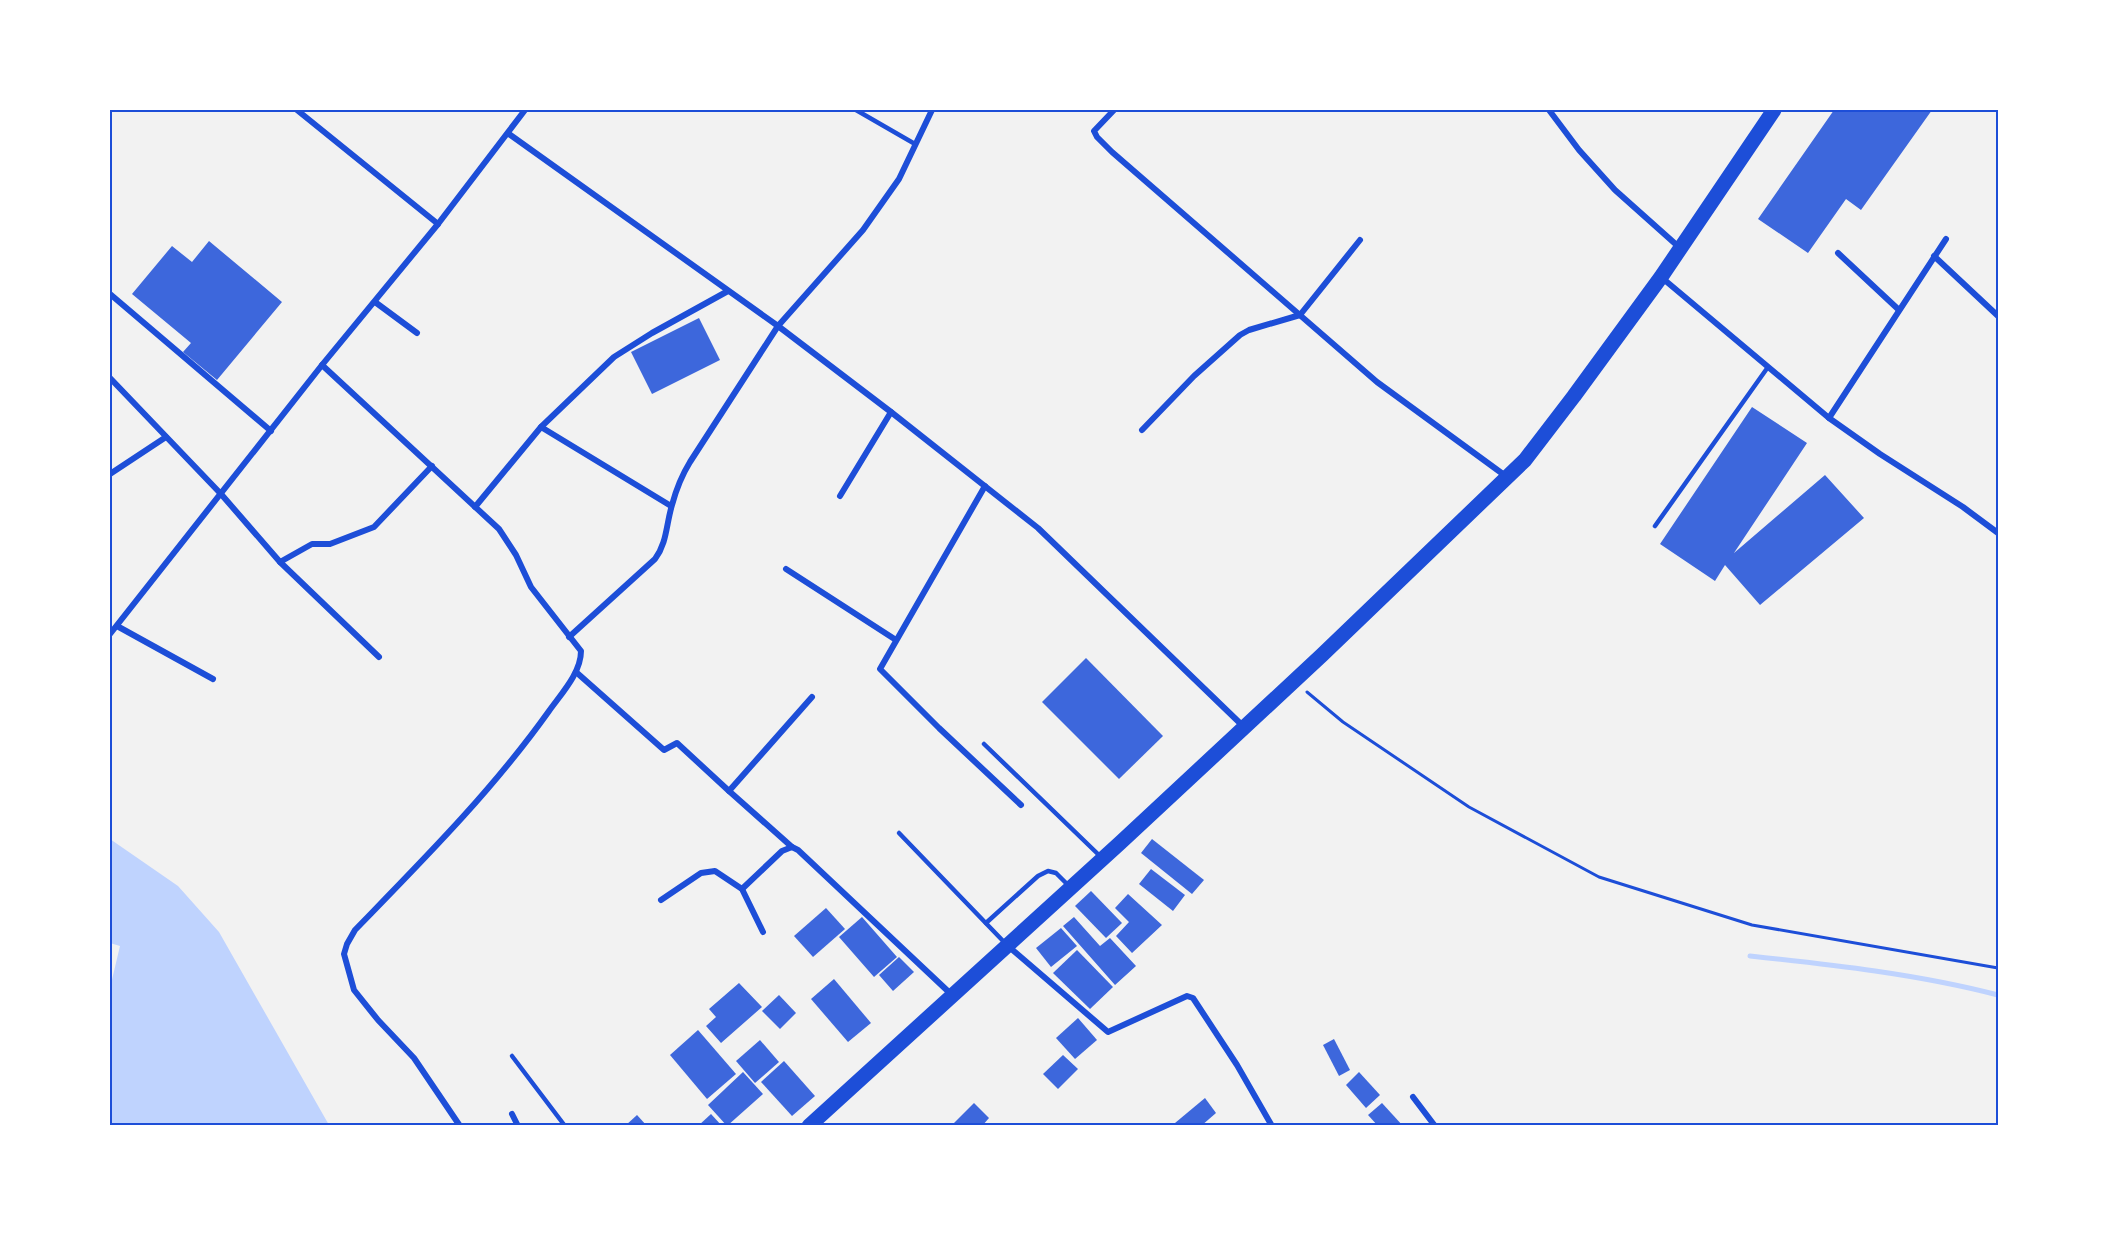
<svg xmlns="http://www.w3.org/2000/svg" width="2108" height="1235" font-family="Quicksand,sans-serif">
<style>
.water{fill:#bfd3fe}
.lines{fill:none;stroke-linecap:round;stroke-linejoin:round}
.stream{stroke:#bfd3fe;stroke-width:5}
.building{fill:#3d67dc}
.path{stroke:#1d4ed8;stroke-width:3}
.service{stroke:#1d4ed8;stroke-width:4.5}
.minor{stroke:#1d4ed8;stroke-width:6}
.primary{stroke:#1d4ed8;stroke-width:15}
.neatline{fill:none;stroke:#1d4ed8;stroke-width:2}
</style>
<rect width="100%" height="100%" fill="#f2f2f2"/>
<!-- water -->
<path class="water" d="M110 839 178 886 219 932 329 1125H110V988L120 946 110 943Z"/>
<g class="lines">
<!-- stream -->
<path class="stream" d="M1750 956C1834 965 1917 974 1998 995"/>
</g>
<!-- building -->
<g class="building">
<path d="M1834 110H1932L1861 210 1846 199 1808 253 1758 219Z"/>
<path d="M209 241 282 302 217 380 183 352 191 343 132 294 172 246 192 262Z"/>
<path d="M699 318 720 360 652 394 631 352Z"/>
<path d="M1752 407 1807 443 1734 553 1825 475 1864 518 1760 605 1725 565 1715 581 1660 544Z"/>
<path d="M1086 658 1163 736 1119 779 1042 702Z"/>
<path d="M1152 839 1204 880 1192 894 1141 853Z"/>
<path d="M1151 869 1185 895 1173 911 1139 884Z"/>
<path d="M1091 891 1122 923 1106 938 1075 906Z"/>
<path d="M1128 894 1162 925 1132 953 1116 936 1129 922 1115 908Z"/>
<path d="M826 908 845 929 813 957 794 936Z"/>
<path d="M862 917 897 957 874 977 839 937Z"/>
<path d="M1074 917 1100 946 1110 938 1136 966 1115 985 1063 926Z"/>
<path d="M1061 928 1077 946 1051 967 1036 948Z"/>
<path d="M1077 950 1113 987 1090 1009 1053 973Z"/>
<path d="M899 957 914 972 893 991 879 975Z"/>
<path d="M834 979 871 1023 848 1042 811 999Z"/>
<path d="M739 983 762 1007 721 1043 706 1026 716 1017 709 1009Z"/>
<path d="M779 995 796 1013 780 1029 762 1011Z"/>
<path d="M1078 1018 1097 1040 1075 1059 1056 1038Z"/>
<path d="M698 1030 736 1074 707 1099 670 1055Z"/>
<path d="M1334 1039 1350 1070 1339 1076 1323 1045Z"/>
<path d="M760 1040 779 1062 755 1083 736 1061Z"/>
<path d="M1063 1055 1078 1069 1058 1089 1043 1074Z"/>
<path d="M784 1061 815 1096 792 1116 761 1082Z"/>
<path d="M743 1072 763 1094 727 1126 708 1105Z"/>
<path d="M1359 1072 1380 1095 1366 1108 1346 1085Z"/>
<path d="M1205 1098 1216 1113 1201 1126H1177L1175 1123Z"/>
<path d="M974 1103 989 1118 982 1126H951Z"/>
<path d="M1382 1103 1403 1126H1378L1368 1115Z"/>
<path d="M711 1114 722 1126H698Z"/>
<path d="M637 1115 647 1126H625Z"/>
</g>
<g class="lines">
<!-- path -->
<path class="path" d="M1307 692 1343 722 1469 807 1599 877 1752 925 1998 968"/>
<!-- service -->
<g class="service">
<path d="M856 110 915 144"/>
<path d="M1655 526 1768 367"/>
<path d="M984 744 1101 857"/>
<path d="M899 833 1005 943"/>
<path d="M986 923 1038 876 1048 871 1056 873 1069 886"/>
<path d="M512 1056 565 1126"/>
</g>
<!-- minor -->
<g class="minor">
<path d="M297 110 438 224"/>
<path d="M1114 110 1094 131 1097 137 1112 152 1377 382 1507 477"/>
<path d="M1549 110 1579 150 1615 190 1680 248"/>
<path d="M509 134 778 326 891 412 1038 528 1244 727"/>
<path d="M1838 253 1899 310"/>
<path d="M1934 256 1998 316"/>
<path d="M1661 277 1829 418 1880 454 1963 507 1998 533"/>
<path d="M110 294 271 431"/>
<path d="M375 302 417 333"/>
<path d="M322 365 499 529 516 555 531 587 581 651C581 673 561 694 549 711 492 791 423 860 355 930L347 944 344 954 354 990 378 1020 414 1058 460 1126"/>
<path d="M110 378 221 494 280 562 379 657"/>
<path d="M1829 418 1946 239"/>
<path d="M541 427 671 506"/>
<path d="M1142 430 1194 376 1240 335 1249 330 1300 315 1360 240"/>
<path d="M110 474 166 437"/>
<path d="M985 486 880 669 939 728 1021 805"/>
<path d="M840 496 891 412"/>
<path d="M475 507 541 427 614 357 652 333 728 291"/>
<path d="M280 562 312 544H330L374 527 432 466"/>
<path d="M786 569 896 640"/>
<path d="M117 626 213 679"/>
<path d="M110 634 322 365 438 224 525 110"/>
<path d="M569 637 655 559C667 543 666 525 672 505 676 490 682 475 690 462L778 326 863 230 899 179 932 110"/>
<path d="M576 672 664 750 677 743 729 791 812 697"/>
<path d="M729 791 792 847"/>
<path d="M742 889 782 851 792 847 798 850 952 995"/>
<path d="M661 900 701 873 715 871 742 889 763 932"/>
<path d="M1008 946 1108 1032 1187 996 1193 998 1237 1065 1272 1126"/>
<path d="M1413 1097 1435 1126"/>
<path d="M512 1114 518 1126"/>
</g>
<!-- primary -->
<path class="primary" d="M809 1126 1120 843 1322 655 1525 460 1574 396 1661 277 1774 110"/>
</g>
<!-- border -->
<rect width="2108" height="1235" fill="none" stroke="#ffffff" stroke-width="222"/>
<rect x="111" y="111" width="1886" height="1013" class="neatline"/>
</svg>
